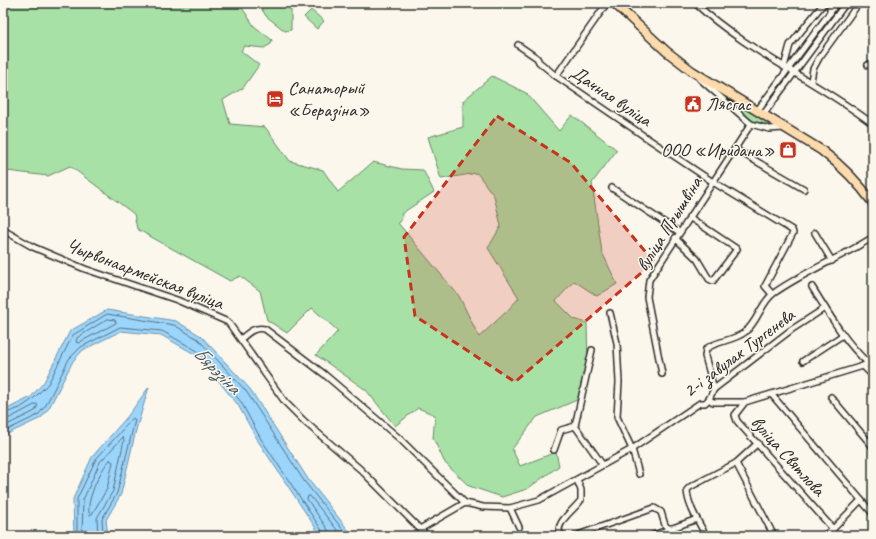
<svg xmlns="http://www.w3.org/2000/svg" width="876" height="539" font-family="Caveat,sans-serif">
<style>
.green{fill:#a7e1a6;stroke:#698668}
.water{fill:#9bd5fb;stroke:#6e91a8}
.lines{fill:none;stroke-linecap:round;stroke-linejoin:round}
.shore{stroke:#586f7e;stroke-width:1}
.minor-casing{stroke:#2b2b2b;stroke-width:8}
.primary-casing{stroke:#2b2b2b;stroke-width:11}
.minor{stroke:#fbf7ec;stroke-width:5}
.primary{stroke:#fedbac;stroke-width:8}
.marked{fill:#c8321e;fill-opacity:0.2;stroke:#c8321e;stroke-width:3;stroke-dasharray:8 5;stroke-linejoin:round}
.labels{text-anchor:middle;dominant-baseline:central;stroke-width:3;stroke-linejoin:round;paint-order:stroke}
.poi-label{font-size:19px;fill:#2b2b2b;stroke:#fbf7ec;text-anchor:start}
.street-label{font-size:19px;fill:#2b2b2b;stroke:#fbf7ec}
.water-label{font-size:20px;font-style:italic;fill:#47565f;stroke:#fbf7ec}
</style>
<rect width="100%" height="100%" fill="#fbf7ec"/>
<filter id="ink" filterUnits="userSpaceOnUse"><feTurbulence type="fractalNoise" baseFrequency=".025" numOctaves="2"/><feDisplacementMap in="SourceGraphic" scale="8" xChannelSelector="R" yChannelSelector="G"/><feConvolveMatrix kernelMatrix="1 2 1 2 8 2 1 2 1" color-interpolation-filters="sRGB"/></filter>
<g filter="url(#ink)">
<!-- green -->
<g class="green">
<path d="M3 3H239L254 26 272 40 271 44 264 48 244 46 241 51 259 65 243 88 223 100 230 124 265 127 290 161 323 170 338 192 373 162 402 169 423 170 434 192 401 214 403 217 398 223 459 296 479 337 506 312 519 298 488 248 501 226 494 196 477 173 441 179 428 137 463 127V101L492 76 526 93 559 131 572 115 617 150 592 183 602 252 617 284 597 296 574 281 556 301 574 319 587 323 588 367 577 400 537 417 512 449 520 466 556 452 559 466 527 489 502 497 469 486 445 463 433 438 435 415 418 408 395 426 366 390 316 355 338 331 312 308 287 333 267 320 260 291 240 276 230 281 137 229 134 214 70 166 48 176 7 171 3 169Z"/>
<path d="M258 3H279L291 9V30L285 31 266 16Z"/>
<path d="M311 10 324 21 317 29 304 17Z"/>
<path d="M721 95 740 104 775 127 750 120Z"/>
</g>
<!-- water -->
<g class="water">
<path d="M107 310 176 321 201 336 250 389 308 479 353 536H321L258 441 238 405 198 356 161 335 121 331 83 350 73 361 49 408 41 418 3 436V411L31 397 44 382 70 331Z"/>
<path d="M149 387 136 430 121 494 106 520 108 536H74L73 499 92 457 127 417Z"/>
</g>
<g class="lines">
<!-- shore -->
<g class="shore">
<path d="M108 319 115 320 116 323 78 343 76 342 77 338Z"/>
<path d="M3 414 20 408 33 399 48 384 73 335 107 314 174 325 198 339 246 391 304 481 348 536"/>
<path d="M3 419 10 418 36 404 38 405 35 411 3 427"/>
<path d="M3 432 38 415 46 405 69 359 81 347 120 327 162 331 201 353 241 402 261 439 323 532 324 536"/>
<path d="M110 460 113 462 107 489 92 514 90 515C84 504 101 468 110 460Z"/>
<path d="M77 536V499L96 459 133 418 135 420 117 493 102 519 103 536"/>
<path d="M82 536 83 500 100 462 123 437 124 440 113 491 97 518 98 536"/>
<path d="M329 536 328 530 307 499 308 496H310L342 536"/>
</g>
<defs>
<g id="minor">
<path d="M695 3C747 52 816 80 873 124"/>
<path d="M830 13V3"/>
<path d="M518 45 537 58 539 62 556 76 644 136 713 182 792 230 793 233 765 286 772 294"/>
<path d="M868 65 873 62"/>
<path d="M784 67 790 45 824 3"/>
<path d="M556 76 607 3"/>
<path d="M700 79 751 124 769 129 784 128"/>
<path d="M811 81 813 69 819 58 859 3"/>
<path d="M757 111 837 3"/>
<path d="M763 115 846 3"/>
<path d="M735 149 804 189"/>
<path d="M612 188 679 232"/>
<path d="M3 230 33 247 85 269 177 300 228 322 285 402 305 422 360 469 427 536"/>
<path d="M815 233 832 261"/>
<path d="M675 238 697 259 709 279 713 281 737 249 689 217"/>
<path d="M812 287C829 314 844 341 868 363L863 366 873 376"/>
<path d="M610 313 617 343 619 382 617 417 632 449 639 474"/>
<path d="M241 339C249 332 254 327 265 329L324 374 400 439 465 503"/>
<path d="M803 361 843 335"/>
<path d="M662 374 647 297 649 280 751 124"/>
<path d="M714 389 705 356 706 349C715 341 734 341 745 332 758 322 761 302 774 293 805 271 841 258 873 237"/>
<path d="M772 395 873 514"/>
<path d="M831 397 873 447"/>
<path d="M709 399 713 402H745L863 366"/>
<path d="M745 402 735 415 737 421 833 529"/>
<path d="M575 426 592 350"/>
<path d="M554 450 561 430 575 426 602 464"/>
<path d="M736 463 774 536"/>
<path d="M510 508 519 527"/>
<path d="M420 529 465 503 483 507 510 508 539 500 632 449 700 403H705L709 399 714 389 791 330 825 308"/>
<path d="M563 536 559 532C558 520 574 510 581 500V490L577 480"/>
<path d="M575 536 654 508 661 512 665 525 668 528H673"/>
<path d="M651 536 697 519"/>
<path d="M706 536C699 522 688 507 687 490L690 487 736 463 758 443"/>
<path d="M823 536 833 529 861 500"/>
</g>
<path id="primary" d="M614 3 666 51 692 71 821 150C841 165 858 182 873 203"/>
</defs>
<!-- minor casing -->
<use href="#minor" class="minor-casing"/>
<!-- primary casing -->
<use href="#primary" class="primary-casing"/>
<!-- minor -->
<use href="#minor" class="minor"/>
<!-- primary -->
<use href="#primary" class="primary"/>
</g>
</g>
<!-- marked area -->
<path class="marked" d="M497 116 571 163 654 262 515 382 415 316 404 237Z"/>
<!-- icons -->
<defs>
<symbol id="hotel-square" viewBox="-11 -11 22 22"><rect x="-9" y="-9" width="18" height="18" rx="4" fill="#c8321e" stroke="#fbf7ec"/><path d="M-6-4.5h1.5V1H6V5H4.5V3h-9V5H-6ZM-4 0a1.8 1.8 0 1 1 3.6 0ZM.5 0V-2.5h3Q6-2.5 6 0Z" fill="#fff"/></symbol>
<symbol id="civic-square" viewBox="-11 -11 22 22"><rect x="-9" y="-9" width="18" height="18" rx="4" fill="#c8321e" stroke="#fbf7ec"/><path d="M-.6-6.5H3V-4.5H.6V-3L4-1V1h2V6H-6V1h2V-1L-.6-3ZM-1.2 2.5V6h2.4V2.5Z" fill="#fff"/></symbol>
<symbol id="shop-square" viewBox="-11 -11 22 22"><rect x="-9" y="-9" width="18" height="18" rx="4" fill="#c8321e" stroke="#fbf7ec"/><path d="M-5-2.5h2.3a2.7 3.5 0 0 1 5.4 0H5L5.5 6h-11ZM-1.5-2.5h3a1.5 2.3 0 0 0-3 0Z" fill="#fff"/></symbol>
</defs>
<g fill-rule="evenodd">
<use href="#hotel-square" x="265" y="89" width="20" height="20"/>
<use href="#civic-square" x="683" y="94" width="20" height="20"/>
<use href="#shop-square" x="778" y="140" width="20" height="20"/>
</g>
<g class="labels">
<!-- poi labels -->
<g class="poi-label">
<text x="288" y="88">Санаторый<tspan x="288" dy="22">«Беразіна»</tspan></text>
<text x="706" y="104">Лясгас</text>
<text x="775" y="150" text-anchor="end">ООО «Иридана»</text>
</g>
<!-- street labels -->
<g class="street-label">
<text transform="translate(611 96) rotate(34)">Дачная вуліца</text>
<text transform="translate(669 224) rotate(-58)">вуліца Прышвіна</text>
<text transform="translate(145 274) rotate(21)">Чырвонаармейская вуліца</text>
<text transform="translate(739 353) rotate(-37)">2-і завулак Тургенева</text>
<text transform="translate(788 456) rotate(48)">вуліца Святлова</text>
</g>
<!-- water labels -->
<g class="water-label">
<text transform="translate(217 370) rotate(45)">Бярэзіна</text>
</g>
</g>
<!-- margin -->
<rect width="876" height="539" fill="none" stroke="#fbf7ec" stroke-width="16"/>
<rect x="8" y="8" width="860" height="523" fill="none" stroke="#2b2b2b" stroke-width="1.5" filter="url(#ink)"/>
</svg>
